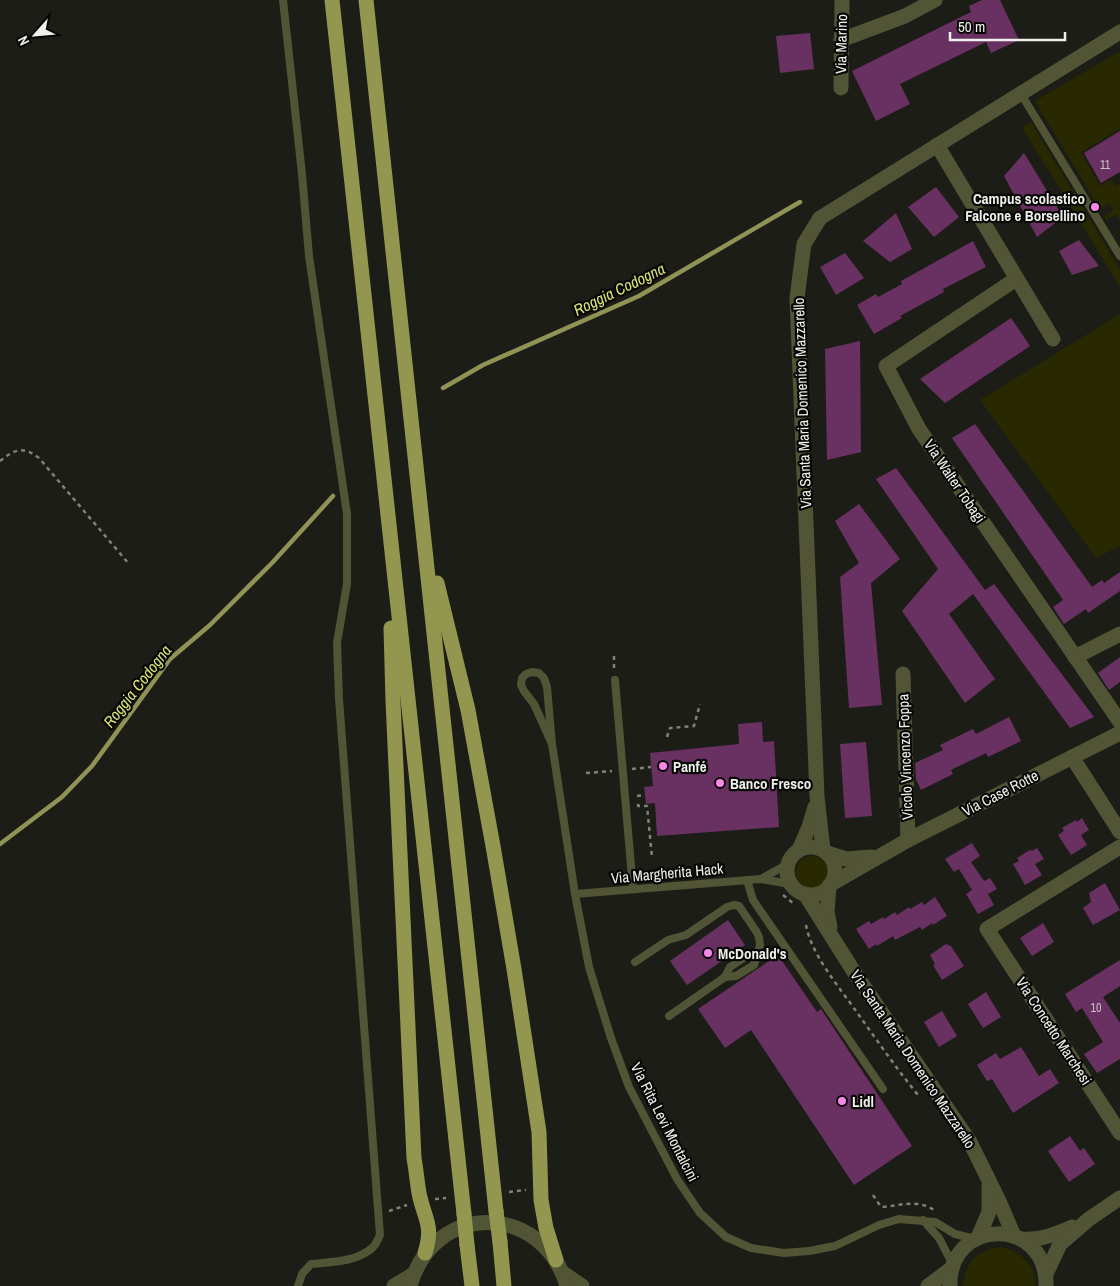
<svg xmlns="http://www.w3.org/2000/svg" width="1120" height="1286" font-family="'Archivo Narrow',sans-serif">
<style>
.green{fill:#282900}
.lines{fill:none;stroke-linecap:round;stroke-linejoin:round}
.stream{stroke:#909355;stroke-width:4.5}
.building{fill:#693162}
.path{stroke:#80817b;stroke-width:2.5;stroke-dasharray:4 4;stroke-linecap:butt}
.service{stroke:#515435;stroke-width:8}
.minor{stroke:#515435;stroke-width:15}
.tertiary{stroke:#515435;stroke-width:15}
.trunk{stroke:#92964e;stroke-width:15}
.trunk-bridge{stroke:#92964e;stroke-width:15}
.poi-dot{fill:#f987e9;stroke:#070705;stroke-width:2}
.labels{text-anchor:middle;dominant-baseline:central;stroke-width:4.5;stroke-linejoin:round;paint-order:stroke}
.number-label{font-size:12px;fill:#cec0c9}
.street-label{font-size:15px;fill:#eff0eb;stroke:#070705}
.poi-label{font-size:15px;font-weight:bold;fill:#eff0eb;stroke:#070705;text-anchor:start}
.water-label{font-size:16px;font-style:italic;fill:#dde476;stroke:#070705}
</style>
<rect width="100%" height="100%" fill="#1c1d16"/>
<!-- green -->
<g class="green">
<path d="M1120 51V129L1081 152 1100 186 1111 179 1115 186 1120 184V220L1116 214 1106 220 1104 216 1113 210 1110 203 1100 209 1035 101Z"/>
<path d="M1031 122 1120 270V287L1022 127Z"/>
<path d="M1120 314V546L1096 558 980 400Z"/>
<circle cx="812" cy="872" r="16"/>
<path d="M1001 1247C1020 1251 1036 1265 1035 1286H963C964 1263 978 1249 1001 1247Z"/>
</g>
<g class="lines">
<!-- stream -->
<g class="stream">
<path d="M443 388 483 365 639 296 800 202"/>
<path d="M0 844 62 797 92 766 170 659 210 625 272 563 333 496"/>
</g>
</g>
<!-- building -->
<g class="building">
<path d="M982 0H1000L1019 40 991 53 986 42 900 84 910 104 876 121 852 71 971 12 969 6Z"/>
<path d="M810 33 814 69 780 73 776 36Z"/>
<path d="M1120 131V172L1101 183 1084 153Z"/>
<path d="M1024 153 1063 217 1037 237 1004 176Z"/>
<path d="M936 187 959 217 934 237 908 207Z"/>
<path d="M896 213 912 249 890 262 863 241Z"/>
<path d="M1079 240 1099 266 1072 275 1059 251Z"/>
<path d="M973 241 986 267 943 289 944 292 900 316 902 318 874 334 857 305 876 294 878 297 902 284 901 281Z"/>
<path d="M845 253 864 278 836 295 820 267Z"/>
<path d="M1011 318 1030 346 945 403 920 379Z"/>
<path d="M860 341 861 452 827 460 825 349Z"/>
<path d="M975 424 1092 587 1102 580 1104 583 1120 572V591L1088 613 1086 609 1064 624 1053 607 1063 600 952 438Z"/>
<path d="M896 468 985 590 994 584 1094 717 1070 728 973 594 949 614 995 679 965 703 902 611 938 569 876 479Z"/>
<path d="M859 504 900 559 871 583 882 705 849 708 840 577 859 563 835 521Z"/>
<path d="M1120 657V682L1109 690 1098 673Z"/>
<path d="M1009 717 1021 741 988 757 986 753 951 770 953 774 921 790 916 779 915 763 943 750 940 745 973 729 976 734Z"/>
<path d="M762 722 763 742 774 741 779 827 657 836 655 803 646 804 645 795 644 787 653 786 650 753 739 744 738 724Z"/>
<path d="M866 742 872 816 845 818 840 744Z"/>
<path d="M1082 818 1089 830 1081 835 1087 845 1071 855 1058 835 1064 831 1062 828 1076 820 1077 822Z"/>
<path d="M972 843 980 856 971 862 984 881 990 878 997 889 988 894 994 905 978 914 966 894 972 890 959 869 954 872 945 859Z"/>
<path d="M1037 848 1044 859 1035 864 1042 875 1025 885 1013 864 1019 861 1017 858 1030 850 1032 851Z"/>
<path d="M1105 883 1120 910 1093 925 1083 908 1091 902 1089 893Z"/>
<path d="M935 897 947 916 933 925 932 923 922 930 920 927 895 940 893 936 877 946 876 944 869 949 856 929 869 921 871 924 883 917 884 919 895 912 897 915 909 907 910 909 922 902 924 905Z"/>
<path d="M728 920 745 945 687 985 670 961Z"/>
<path d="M1043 923 1054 942 1032 956 1020 938Z"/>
<path d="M946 944 951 946 964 966 942 980 933 965 935 964 930 955Z"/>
<path d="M778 955 817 1012 821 1009 912 1146 854 1185 751 1030 725 1048 698 1009Z"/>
<path d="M1120 960V986L1103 997 1120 1023V1059L1097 1073 1084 1054 1103 1042 1082 1008 1076 1012 1065 994Z"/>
<path d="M986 992 1001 1017 983 1028 968 1004Z"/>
<path d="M942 1011 957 1036 939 1047 924 1022Z"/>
<path d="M1021 1047 1039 1076 1050 1069 1059 1083 1013 1113 992 1079 987 1081 977 1065 996 1053 1000 1059Z"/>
<path d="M1070 1136 1080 1151 1084 1148 1095 1164 1069 1182 1048 1151Z"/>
</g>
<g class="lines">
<!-- path -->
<g class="path">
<path d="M0 461C15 449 23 446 39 458L129 564"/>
<path d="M614 656V669"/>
<path d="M667 737 670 728 694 726 700 704"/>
<path d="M632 769 651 767"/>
<path d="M586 773 612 771"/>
<path d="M637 796 645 795"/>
<path d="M638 804V806H647L652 857"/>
<path d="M783 895 794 904"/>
<path d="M806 925C811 954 839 987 856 1011 876 1039 896 1068 918 1095"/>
<path d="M509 1192 526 1190"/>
<path d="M873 1195 881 1207C901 1206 916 1198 936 1211"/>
<path d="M435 1199 446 1198"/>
<path d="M389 1211 407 1205"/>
</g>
<!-- service -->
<g class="service">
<path d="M283 0 302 174 309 256 347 514V584L337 643 339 699 380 1235C378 1239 376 1245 372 1248 357 1262 330 1262 311 1264L302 1274 298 1286"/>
<path d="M1021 94 1120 256"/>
<path d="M615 680 633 889"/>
<path d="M552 744 534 704 524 691 521 685 522 678 526 674 532 672 539 673 544 678 547 687 552 744 575 894 589 967 611 1038 629 1087 677 1179 700 1213 726 1237 751 1248 784 1253 809 1251 835 1246 879 1225 899 1219 935 1222 955 1234 975 1239"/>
<path d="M761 879 788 864"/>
<path d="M747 880 753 900 883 1089"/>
<path d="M575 894 761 879 790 884"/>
<path d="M635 962 668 940 686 935 727 907 734 905 739 906 756 931 759 937 760 945 754 965 736 976 725 977"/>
<path d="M669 1016 725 977 730 967 747 956 757 953"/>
<path d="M923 1220 939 1238 953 1265"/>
</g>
<!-- minor -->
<g class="minor">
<path d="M841 40 905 16 935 0"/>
<path d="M841 88 842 0"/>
<path d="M937 145 1053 339"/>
<path d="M1016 279 886 366 919 429 1120 722"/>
<path d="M1075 657 1120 634"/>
<path d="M903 674 908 840"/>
<path d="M1072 757 1120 832"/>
<path d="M1120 847 987 929 1120 1133"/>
<path d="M827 853 846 859 871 857"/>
<path d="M831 884 908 840 1120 733"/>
</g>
<!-- tertiary -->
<g class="tertiary">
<circle cx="811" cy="871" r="24"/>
<path d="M799 850 809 827 815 807"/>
<path d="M823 850 817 796 797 298 804 244 820 218 1120 32"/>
<path d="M829 886 827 912 830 927"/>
<path d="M805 894 854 972 970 1142 999 1201 1014 1236"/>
<path d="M978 1238 989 1212V1186"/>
<path d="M1021 1239C1039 1241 1056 1234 1072 1227"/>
<path d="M563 1273 582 1286"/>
<path d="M1046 1274 1060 1244 1089 1219 1120 1198"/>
<path d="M394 1286 414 1274"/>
<path d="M410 1286C434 1201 542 1202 567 1286"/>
<path d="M928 1286 952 1268"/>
<path d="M950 1286C948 1217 1048 1216 1046 1286"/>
</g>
<!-- trunk -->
<g class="trunk">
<path d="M332 0 464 1214"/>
<path d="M366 0 496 1211"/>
<path d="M437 583 468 710 493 846 514 969 539 1132 541 1200 546 1228 556 1260"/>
<path d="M391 628 393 701 414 1158C416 1169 417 1181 419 1193 424 1219 434 1224 425 1253"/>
<path d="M500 1242 504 1286"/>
<path d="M467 1245 472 1286"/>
</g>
<!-- trunk-bridge -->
<g class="trunk-bridge">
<path d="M496 1211 500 1242"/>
<path d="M464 1214 467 1245"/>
</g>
</g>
<!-- markers -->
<g class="poi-dot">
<circle cx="1095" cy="207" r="5"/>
<circle cx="663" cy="766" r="5"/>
<circle cx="720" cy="783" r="5"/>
<circle cx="708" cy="953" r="5"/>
<circle cx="842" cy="1101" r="5"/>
</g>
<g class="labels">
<!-- number labels -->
<g class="number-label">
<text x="1105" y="165">11</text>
<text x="1096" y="1008">10</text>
</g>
<!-- street labels -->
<g class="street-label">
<text transform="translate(841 44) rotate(-89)">Via Marino</text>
<text transform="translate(802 403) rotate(-92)">Via Santa Maria Domenico Mazzarello</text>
<text transform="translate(955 481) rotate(56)">Via Walter Tobagi</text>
<text transform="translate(905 757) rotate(-92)">Vicolo Vincenzo Foppa</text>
<text transform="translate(1000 793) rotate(-27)">Via Case Rotte</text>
<text transform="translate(667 873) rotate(-5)">Via Margherita Hack</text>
<text transform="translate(1054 1031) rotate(57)">Via Concetto Marchesi</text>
<text transform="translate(913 1059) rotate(56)">Via Santa Maria Domenico Mazzarello</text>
<text transform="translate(665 1122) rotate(63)">Via Rita Levi Montalcini</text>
</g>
<!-- poi labels -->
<g class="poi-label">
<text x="1085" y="198" text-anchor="end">Campus scolastico<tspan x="1085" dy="17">Falcone e Borsellino</tspan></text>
<text x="673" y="766">Panfé</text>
<text x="730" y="783">Banco Fresco</text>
<text x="718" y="953">McDonald's</text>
<text x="852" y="1101">Lidl</text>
</g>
<!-- water labels -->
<g class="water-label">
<text transform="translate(619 289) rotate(-26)">Roggia Codogna</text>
<text transform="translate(137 686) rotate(-52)">Roggia Codogna</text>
</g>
</g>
<!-- north arrow -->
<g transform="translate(35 35) rotate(243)" stroke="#070705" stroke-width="4" paint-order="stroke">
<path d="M0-4L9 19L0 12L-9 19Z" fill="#eff0eb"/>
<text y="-8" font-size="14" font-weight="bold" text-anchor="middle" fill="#eff0eb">N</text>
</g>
<!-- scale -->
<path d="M950 32v8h115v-8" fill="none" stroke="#eff0eb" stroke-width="2.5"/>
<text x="958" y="32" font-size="15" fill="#eff0eb" stroke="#070705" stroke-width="4" paint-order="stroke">50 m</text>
</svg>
